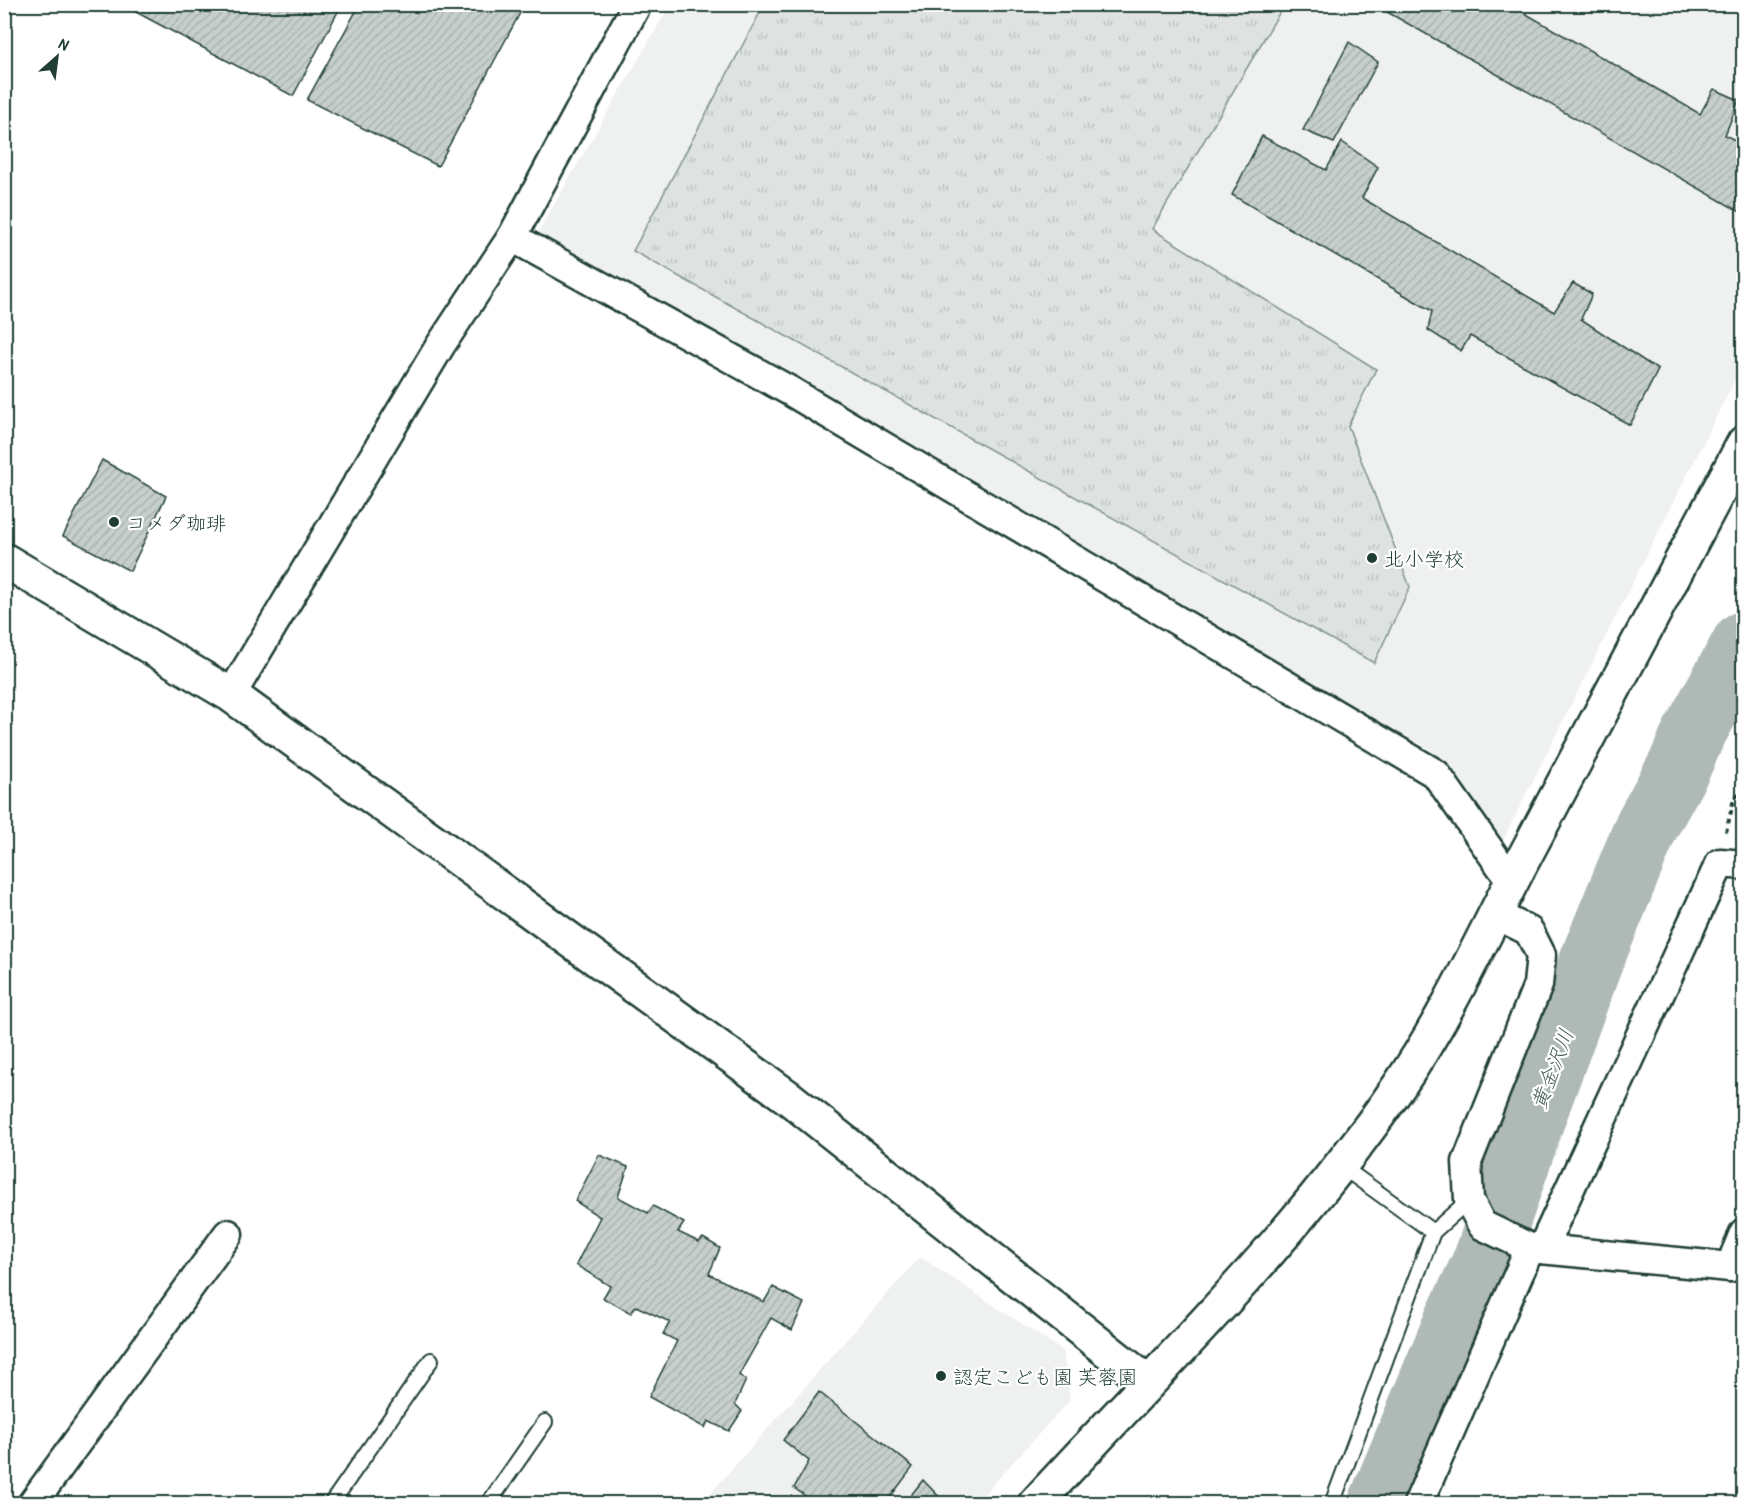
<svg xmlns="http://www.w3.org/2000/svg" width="1748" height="1508" font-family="'Patrick Hand','Klee One',sans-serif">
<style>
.built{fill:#eef1f0}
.grass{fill:url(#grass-tufts);stroke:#7e908b;stroke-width:1.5}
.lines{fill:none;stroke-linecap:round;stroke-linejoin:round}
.river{stroke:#afbab7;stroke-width:64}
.building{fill:url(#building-hatch);stroke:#1f3d34;stroke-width:1.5}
.lane-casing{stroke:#1f3d34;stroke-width:18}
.street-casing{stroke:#1f3d34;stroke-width:33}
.secondary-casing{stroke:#1f3d34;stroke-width:38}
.path{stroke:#1f3d34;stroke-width:4;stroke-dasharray:4.5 4.5;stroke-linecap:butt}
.lane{stroke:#fff;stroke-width:14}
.street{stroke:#fff;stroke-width:28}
.secondary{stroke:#fff;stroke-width:33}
.poi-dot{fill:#1f3d34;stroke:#fff;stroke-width:2}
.labels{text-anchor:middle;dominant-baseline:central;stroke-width:4.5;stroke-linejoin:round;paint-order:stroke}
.poi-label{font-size:20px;fill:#1f3d34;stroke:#fff;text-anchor:start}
.water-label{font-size:21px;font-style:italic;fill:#4a625b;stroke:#fff}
</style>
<defs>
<pattern id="grass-tufts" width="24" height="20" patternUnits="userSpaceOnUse" patternTransform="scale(1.5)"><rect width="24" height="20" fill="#dee3e2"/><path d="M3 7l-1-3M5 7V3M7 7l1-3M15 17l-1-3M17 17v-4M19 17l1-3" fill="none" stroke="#bec4c2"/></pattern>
<pattern id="building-hatch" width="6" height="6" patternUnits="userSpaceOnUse" patternTransform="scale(1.5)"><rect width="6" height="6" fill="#c7cfcc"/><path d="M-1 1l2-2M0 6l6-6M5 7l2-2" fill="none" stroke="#aab3b0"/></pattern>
</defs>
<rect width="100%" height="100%" fill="#fff"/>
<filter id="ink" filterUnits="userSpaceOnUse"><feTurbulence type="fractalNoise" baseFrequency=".0167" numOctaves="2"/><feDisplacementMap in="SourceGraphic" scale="12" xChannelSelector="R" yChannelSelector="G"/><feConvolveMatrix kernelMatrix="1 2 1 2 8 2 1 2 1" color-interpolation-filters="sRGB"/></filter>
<g filter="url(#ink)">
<!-- built -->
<g class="built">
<path d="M670 5H1743V364L1502 842 1432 751 538 232Z"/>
<path d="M920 1257 1063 1351 1070 1400 976 1503 701 1504Z"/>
</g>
<!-- grass -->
<path class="grass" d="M764 5H1284L1152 229 1376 369 1348 426 1410 587 1374 663 633 251Z"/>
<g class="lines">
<!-- river -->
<path class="river" d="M1380 1504 1456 1321 1485 1260 1534 1116 1590 964 1647 825 1679 767 1694 733 1744 643"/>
</g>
<!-- building -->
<g class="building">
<path d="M121 4H342L293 96Z"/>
<path d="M360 4H510L521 11 438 166 307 100Z"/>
<path d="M1373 4H1509L1700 114 1714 89 1739 100 1725 135 1744 145V214Z"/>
<path d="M1349 42 1378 62 1334 143 1303 130Z"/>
<path d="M1262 136 1326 170 1342 142 1378 167 1362 198 1554 312 1573 283 1592 294 1581 319 1658 370 1630 425 1470 336 1461 351 1428 330 1432 311 1232 195Z"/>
<path d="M102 460 166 496 130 571 63 536Z"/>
<path d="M599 1155 628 1167 618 1197 648 1213 653 1206 684 1223 678 1232 699 1242 703 1238 720 1248 709 1274 764 1302 773 1287 804 1303 792 1330 771 1318 739 1375 746 1380 735 1404 742 1411 729 1431 708 1421 705 1428 649 1397 677 1341 663 1334 670 1322 636 1306 631 1313 603 1298 610 1286 576 1265 600 1217 575 1201Z"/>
<path d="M819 1392 913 1467 885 1504H817L794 1488 809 1461 783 1440Z"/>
<path d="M923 1480 946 1504H904Z"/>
</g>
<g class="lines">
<defs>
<g id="lane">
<path d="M1341 1166 1433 1232"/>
<path d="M331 1504 431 1360"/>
<path d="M488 1504 545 1422"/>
<path d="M1332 1504 1433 1232 1469 1200"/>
</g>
<g id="street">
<path d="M512 237 790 391 1436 774 1512 882"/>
<path d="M231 695 440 346 512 237 637 4"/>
<path d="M1495 914 1529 931 1541 955 1538 985 1467 1162 1469 1200 1482 1225 1530 1248 1730 1267 1744 1265"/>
<path d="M1542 1249 1720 863 1744 865"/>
<path d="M1730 1267 1744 1233"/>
<path d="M32 1504 228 1234"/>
<path d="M1418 1504 1530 1248"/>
</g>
<g id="secondary">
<path d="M4 560 231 695 789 1098 1147 1382"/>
<path d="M1035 1504C1160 1368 1294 1239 1399 1086 1449 1013 1485 932 1526 854 1599 717 1671 580 1744 443"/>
</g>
</defs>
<!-- lane casing -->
<use href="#lane" class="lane-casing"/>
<!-- street casing -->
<use href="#street" class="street-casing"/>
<!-- secondary casing -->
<use href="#secondary" class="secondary-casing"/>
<!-- path -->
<path class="path" d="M1726 832 1733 803 1744 783"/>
<!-- lane -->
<use href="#lane" class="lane"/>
<!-- street -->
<use href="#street" class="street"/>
<!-- secondary -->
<use href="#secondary" class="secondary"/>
</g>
</g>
<!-- markers -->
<g class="poi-dot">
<circle cx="114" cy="522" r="6"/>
<circle cx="1372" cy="558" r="6"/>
<circle cx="941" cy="1376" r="6"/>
</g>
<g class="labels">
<!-- poi labels -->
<g class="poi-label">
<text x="126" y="522">コメダ珈琲</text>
<text x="1384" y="558">北小学校</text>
<text x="953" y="1376">認定こども園 芙蓉園</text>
</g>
<!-- water labels -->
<g class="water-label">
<text transform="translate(1552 1069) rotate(-69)">黄金沢川</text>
</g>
</g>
<!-- margin -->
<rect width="1748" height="1508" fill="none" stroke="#fff" stroke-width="24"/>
<rect x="12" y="12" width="1724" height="1484" fill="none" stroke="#1f3d34" stroke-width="2" filter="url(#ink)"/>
<!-- north arrow -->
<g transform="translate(57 57) rotate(28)" stroke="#ffffff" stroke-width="4.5" paint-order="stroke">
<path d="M0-4.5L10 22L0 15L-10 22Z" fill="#1f3d34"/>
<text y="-9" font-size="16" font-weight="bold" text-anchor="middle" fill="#1f3d34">N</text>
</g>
</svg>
